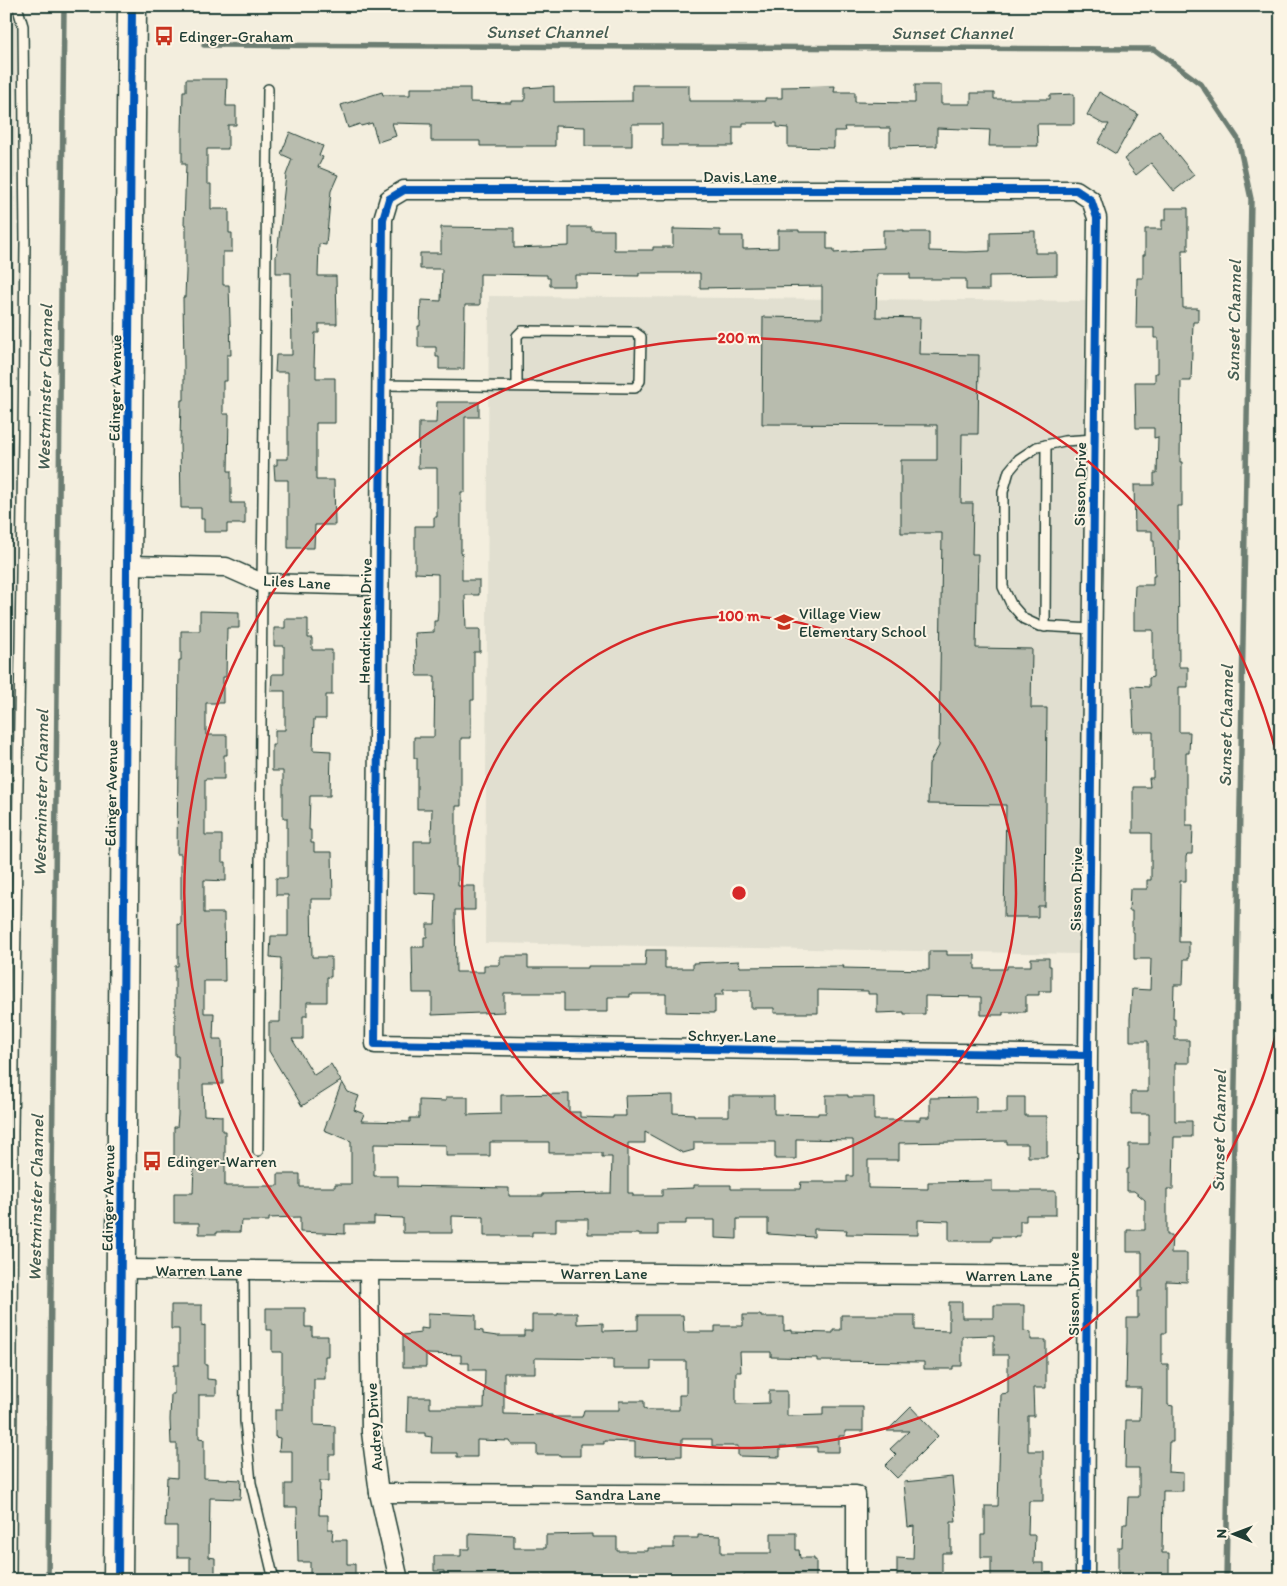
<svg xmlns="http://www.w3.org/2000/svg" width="1287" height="1586" font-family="Itim,sans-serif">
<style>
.built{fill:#e1dfd0}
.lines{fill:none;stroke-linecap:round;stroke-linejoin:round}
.stream{stroke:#6c7d72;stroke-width:5.5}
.building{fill:#b8bcae;stroke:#1f3d34;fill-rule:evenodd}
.lane-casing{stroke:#1f3d34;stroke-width:12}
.street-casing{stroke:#1f3d34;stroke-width:21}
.primary-casing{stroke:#1f3d34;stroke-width:31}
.lane{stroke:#fcf5e5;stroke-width:9}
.street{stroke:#fcf5e5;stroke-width:18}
.primary{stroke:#fcf5e5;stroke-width:28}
.cycleway-casing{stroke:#fcf5e5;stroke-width:11}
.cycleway{stroke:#0057b8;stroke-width:8}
.ring{fill:none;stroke:#d62828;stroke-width:2.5}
.labels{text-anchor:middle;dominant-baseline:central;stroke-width:4;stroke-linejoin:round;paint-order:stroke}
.poi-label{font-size:16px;fill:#1f3d34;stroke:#fcf5e5;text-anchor:start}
.street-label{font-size:16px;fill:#1f3d34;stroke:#fcf5e5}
.water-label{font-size:18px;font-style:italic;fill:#465d53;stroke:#fcf5e5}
.centre{fill:#d62828;stroke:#fcf5e5;stroke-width:2.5}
.ring-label{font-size:15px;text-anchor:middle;font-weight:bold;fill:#d62828;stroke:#fcf5e5;stroke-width:4;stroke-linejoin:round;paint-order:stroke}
</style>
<rect width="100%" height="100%" fill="#f3eede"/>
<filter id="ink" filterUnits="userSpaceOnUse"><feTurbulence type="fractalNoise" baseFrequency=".02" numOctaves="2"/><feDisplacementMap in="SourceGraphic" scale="10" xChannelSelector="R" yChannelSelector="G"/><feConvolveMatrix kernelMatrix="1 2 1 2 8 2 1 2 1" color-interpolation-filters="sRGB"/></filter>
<g filter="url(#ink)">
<!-- built -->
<g class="built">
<path d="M6 19H16L7 1164H6Z"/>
<path d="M489 296 1085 301 1079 954 485 943Z"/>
</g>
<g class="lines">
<!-- stream -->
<g class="stream">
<path d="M204 45 1154 49 1201 84 1238 139 1251 199 1226 1580"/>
<path d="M48 1580 64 6"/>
</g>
</g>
<!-- building -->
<g class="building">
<path d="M186 79H227L226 106H236V125H228V149H207V184H211V209H229V233H232V252H223V285H229L231 355H227V381H223V414H229L228 471H231V503H245V524H227V532H204V519H201V508H181L180 441 181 400H184V368L183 297H185L186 272V225H184L186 164H182V134L183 91H186Z"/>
<path d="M632 85H689V101H765V98H782V87L835 86 834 92H855V102L915 103V85H941V104H971V93H994V99H1050V95L1074 94V124H1037L1038 146H989L990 130 937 128V146L890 147V128H880V127H844L845 131H834V148L788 147V128L777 127V123H743V127H733V146H662V124H632V146H585V127L555 126V146H480V141H431V124L392 123 396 136 378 142 372 123 361 126 360 124 348 128 341 105 382 92 383 95H410V88H470V102L511 103V101H525V88L554 86V102L632 101Z"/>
<path d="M1099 92 1138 114 1116 154 1098 143 1109 124H1103L1087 115Z"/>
<path d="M1159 131 1194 175 1174 191 1151 163 1136 175 1124 159Z"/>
<path d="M290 132 323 146 319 156 323 157 318 167 338 175 331 191 326 245 319 244 318 276H336L337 324H319V333H315L314 367H316V378H335V423H316V480H334L335 525H315L314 548H288V480H275L274 465H277V459H288V372H275L276 355H292L291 273H276V255H277L286 175 292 159 281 154Z"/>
<path d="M1166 208H1188V250H1182L1183 308H1198V322H1193L1191 381H1181L1180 462H1182V506H1178L1179 667H1188V687H1179V732H1190L1189 753H1186V825H1193L1192 854H1187L1186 857V881H1180L1179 942H1189V959H1184L1183 985H1174L1173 1019H1175V1040H1189V1063H1175V1121H1192V1137H1174L1173 1189H1167V1235H1172L1171 1253H1187V1282L1166 1281V1333H1162V1364H1168V1405L1173 1406V1442H1169L1168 1472 1183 1473V1491H1163L1162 1553H1169V1580H1144V1577H1118V1547H1122L1123 1524H1127L1128 1497H1139V1468H1125L1126 1420H1140L1141 1388H1126L1127 1342V1318H1138V1291H1142V1252H1127V1230H1145V1200L1134 1191H1127V1169H1129V1144H1149V1114H1131V1092H1148V1041H1130V1019L1132 989 1150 990 1151 959H1134V932H1132V911H1129L1130 889H1147V880H1151V833H1133V787H1150L1149 778H1153V732H1134L1132 686 1149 687V678L1153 677V630H1134V610L1135 585H1153V576H1155L1154 541H1152V531H1135L1134 485H1154V473H1157L1158 437 1154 438V428H1136L1135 382H1155V373H1158V338H1154V328H1136L1137 278H1143V255H1145V229H1162V220H1166Z"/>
<path d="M441 227 514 228V248L569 246V227H591V230H614V250H653V247H673V229L720 230V236H743V249L778 248V230H799V232H827V249H834V253L861 251 862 249 883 248V230H904V232H929V251L966 252 990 251V232L1035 231V253H1057V275L989 276V290H966V279H910V274H877L876 317 920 318 919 354 979 355 978 434H962L961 503H973L972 554H978L976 648 1032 649 1031 708H1047L1045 906H1038V917H1004L1006 805 928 804 929 764 939 746 942 533H901V460H937V425L762 424 763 317 822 318V286L700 288V273H639V276L575 275V286H550V278H547V275L480 274V305H465L464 369H439V357H436V347H418V326H420L421 300 441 301 442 269H420V253H441Z"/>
<path d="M437 402H479V417H465V492H461V553H462V580H479V595H465L466 629H480V652H474V700H471V738H461V806H456V867H458V886H475V910H455L456 972H484V965H500V956H528V968H588V966H645L646 950H665V968H693V963L739 961 740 967 844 966 843 968 929 970V951H947V955H975V969H1007V966H1031V958H1049V966H1051V991H1039V995H1026V1012H1003V1015H981V997L925 996V1014H904V1012L877 1013V994H868V991L818 990V1013H774V1008H751V990H723V995H715V1013L666 1012V994H630V997H608V1012H564V993H504V1012L432 1015V993H413L412 947H424V937H427V924H435L436 894 414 893V841H431L432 809H417V758H414V737H434L435 676H417L415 633 434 632V621H437L438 610V574L415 573V526H434V517H437V468H418L419 423H436Z"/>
<path d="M200 611 239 612V628H227L226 677H223V703H206V735H227V755H224V779H205V835H222V862H226V881L204 880V913H224L225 981H204V1013H214L213 1039H222L223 1084H203L204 1115 222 1116V1131H225V1186H278V1174H300V1187H335V1184H351V1141L324 1130 342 1082 348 1092 359 1096 354 1110 364 1114 361 1121 410 1122V1118H419V1100L446 1101V1097H468V1115L501 1114V1095L569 1094V1112H580V1117L613 1118V1116H626L625 1096 673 1095V1113L694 1114V1116H729V1096H774V1114L818 1115V1113H826V1095H848V1097H874V1120H920V1117H930V1098L976 1097V1113H1007V1097H1025V1116H1047V1157H1028V1144H1007V1141L899 1143V1160H868V1188L928 1189V1182L992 1181V1191H1056V1215H1026V1221H1020V1236H1015V1237H992V1241H949V1221L918 1220V1235L846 1234 847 1230 814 1229V1237L768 1234V1219H737V1239L715 1238V1220H686V1224H658V1235H639V1234H588V1219H556V1232H532V1236H484V1217L452 1216V1233H403V1218L374 1217V1224H345V1234L300 1232V1217L269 1218V1221H241L240 1232H217V1234H199V1223H174V1193H193L194 1162H192V1159H174V1127H177L178 1115V1056H175V966H178V924L181 925V854H177L179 660H181V631H200ZM645 1132 683 1153 694 1150V1142H775V1159H796V1139L853 1140V1176H847V1182H801L800 1189H731V1185H694V1188L662 1189V1196H633V1193H628V1143H645ZM490 1142H549V1153H602V1157H612L611 1193 543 1194V1196H509V1188L398 1186V1176H374V1144L446 1145V1156H490Z"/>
<path d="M285 619H308V638H312V650H332V695H326V719H314L313 750 331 751 330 796H310L309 830H311V843H314V852H332L333 899H311L312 957H331V977H327V1002H307V1016H303V1039H292L314 1075 331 1064 341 1081 302 1106 269 1051V1022H280L281 958 270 957 271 936H288V895H276V878H287V818H283V771H272V745H275V730H285V691H271L272 674H284V646H274V628H285Z"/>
<path d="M949 1302H962V1318H994V1305H1024V1331L1031 1332V1340H1046V1388H1033L1034 1416H1028V1451H1043V1501H1029L1028 1535H1035L1034 1563H1044V1580H991V1557H981V1535H985V1506H998L1001 1394 1008 1393V1355H994V1335L962 1336V1366H953V1369H924V1362L817 1361V1358L771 1357V1352H740L741 1372H736V1404L769 1403V1391H787V1416L823 1415V1407H863V1431H845V1436H839V1452H817V1447H780V1457L738 1456V1446H712V1439H682V1456L635 1457V1442L604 1441V1444H580V1456H560V1455H537V1445H512L510 1441 477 1440V1457H457V1453H431L432 1437 425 1436V1433H407L408 1397H430V1408H484L485 1370H469V1363H461V1355L426 1354V1367H403V1335L421 1333V1328L428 1329V1313L476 1315V1330L483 1331V1334L497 1336H524V1331H532V1315H558V1313H577V1324L603 1323V1331L638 1330V1315H683L684 1332H715V1326H743V1315H761V1317H784V1331L792 1330V1332L833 1333V1330H841V1315H915V1330L949 1331ZM535 1358 613 1359V1369H651V1361H686V1395H679V1410H649L644 1408V1401H619V1410H584L582 1417H552V1415L504 1414V1373H535Z"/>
<path d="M171 1305H202V1326L205 1325V1365H207V1379L216 1380V1395H199V1438L204 1439V1478L241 1480 240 1499 210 1498 209 1557 215 1558V1580H190V1557H177V1526H165L167 1477 177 1478V1444H171L170 1420 171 1394H174V1365H179V1329H171Z"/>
<path d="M266 1308H305V1327H312V1336H328V1356H325V1379H314V1425L335 1426V1455H329V1481H320L319 1515H328V1529H333L332 1540H347V1564H355V1580H317V1577H310V1562H298L297 1507H285V1484H292V1451H279L280 1438 275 1437V1410H282V1352H272V1330H266Z"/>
<path d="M911 1407 938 1436 915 1459 916 1460 897 1478 885 1466 896 1455 890 1449 909 1431H887Z"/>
<path d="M952 1477 956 1522H951V1553H942V1575H915V1580H897V1558L913 1559 914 1526 908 1527 904 1482Z"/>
<path d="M469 1533 514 1535V1548H546V1535L592 1534V1537H617V1551H648V1548H674V1538H698V1535L721 1536V1553H771V1533H796V1550H799L800 1558H814V1560H816V1579H798V1574H744V1578H716V1580H573V1574H541V1580H444V1571H434V1556H461V1549H469Z"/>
</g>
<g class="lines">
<defs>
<g id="lane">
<path d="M381 385 635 388 640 381 641 337 634 332 522 331 517 336V386"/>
<path d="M1045 627 1046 445"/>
<path d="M1093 629 1039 626 1024 619 1011 604 1003 587V492L1009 471 1019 459 1037 447 1064 441 1095 439"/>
<path d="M258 1151 262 583 268 89"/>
<path d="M244 1270 245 1421 251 1483 274 1580"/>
<path d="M11 1580 13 1132 23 436 25 242 23 26 17 6"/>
</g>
<g id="street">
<path d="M127 565 226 567 262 583 379 586"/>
<path d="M121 1269 1087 1276"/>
<path d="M369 1271 371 1432 379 1493 399 1580"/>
<path d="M379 1493 856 1495V1580"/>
<path d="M1085 1580 1088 1055 1097 218 1091 200 1076 190H404L389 199 383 219 375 1044 1088 1055"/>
</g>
<path id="primary" d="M118 1580 132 6"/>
</defs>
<!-- lane casing -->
<use href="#lane" class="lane-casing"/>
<!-- street casing -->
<use href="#street" class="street-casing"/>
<!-- primary casing -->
<use href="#primary" class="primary-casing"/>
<!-- lane -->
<use href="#lane" class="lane"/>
<!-- street -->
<use href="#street" class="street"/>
<!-- primary -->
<use href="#primary" class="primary"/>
<defs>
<g id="cycleway">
<path d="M118 1580 132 6"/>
<path d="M1085 1580 1088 1055 1097 218 1091 200 1076 190H404L389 199 383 219 375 1044 1088 1055"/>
</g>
</defs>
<!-- cycleway casing -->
<use href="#cycleway" class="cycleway-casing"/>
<!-- cycleway -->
<use href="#cycleway" class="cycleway"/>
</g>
</g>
<!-- distance rings -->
<g class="ring">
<circle cx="739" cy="893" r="277"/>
<path d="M1280 1018A555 555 0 1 1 1280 768"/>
</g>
<!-- icons -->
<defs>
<symbol id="bus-bare" viewBox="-9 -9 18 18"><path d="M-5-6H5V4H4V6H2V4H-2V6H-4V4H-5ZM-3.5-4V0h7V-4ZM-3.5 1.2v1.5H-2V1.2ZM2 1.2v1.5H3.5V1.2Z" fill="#c8321e" stroke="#fcf5e5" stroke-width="2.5" paint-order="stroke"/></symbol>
<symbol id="school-bare" viewBox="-9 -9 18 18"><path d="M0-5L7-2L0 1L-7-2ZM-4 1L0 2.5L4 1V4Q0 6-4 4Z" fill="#c8321e" stroke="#fcf5e5" stroke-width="2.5" paint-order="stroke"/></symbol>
</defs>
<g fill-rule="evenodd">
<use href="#bus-bare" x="150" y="22" width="28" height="28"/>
<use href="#school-bare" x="770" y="608" width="28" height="28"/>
<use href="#bus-bare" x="138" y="1147" width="28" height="28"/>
</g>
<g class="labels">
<!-- poi labels -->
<g class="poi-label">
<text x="179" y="36">Edinger-Graham</text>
<text x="799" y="613">Village View<tspan x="799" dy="18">Elementary School</tspan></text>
<text x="167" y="1161">Edinger-Warren</text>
</g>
<!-- street labels -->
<g class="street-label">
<text x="740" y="176">Davis Lane</text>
<text transform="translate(115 388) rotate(-89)">Edinger Avenue</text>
<text transform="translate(1080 484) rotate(-89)">Sisson Drive</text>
<text transform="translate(297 582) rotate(3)">Liles Lane</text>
<text transform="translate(365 621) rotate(-89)">Hendricksen Drive</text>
<text transform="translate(111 793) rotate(-89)">Edinger Avenue</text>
<text transform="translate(1076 889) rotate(-89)">Sisson Drive</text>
<text transform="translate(732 1036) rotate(1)">Schryer Lane</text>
<text transform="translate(108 1198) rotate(-89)">Edinger Avenue</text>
<text x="199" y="1270">Warren Lane</text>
<text x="604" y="1273">Warren Lane</text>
<text x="1009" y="1275">Warren Lane</text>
<text transform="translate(1073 1294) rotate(-90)">Sisson Drive</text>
<text transform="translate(374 1427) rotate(-94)">Audrey Drive</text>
<text x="618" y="1494">Sandra Lane</text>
</g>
<!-- water labels -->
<g class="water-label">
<text x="547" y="32">Sunset Channel</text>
<text x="952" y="33">Sunset Channel</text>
<text transform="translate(1234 321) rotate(-89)">Sunset Channel</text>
<text transform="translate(45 388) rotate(-89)">Westminster Channel</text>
<text transform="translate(1226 726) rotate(-89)">Sunset Channel</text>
<text transform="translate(41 793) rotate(-89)">Westminster Channel</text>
<text transform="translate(1219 1131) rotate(-89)">Sunset Channel</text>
<text transform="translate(36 1198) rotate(-89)">Westminster Channel</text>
</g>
</g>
<circle cx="739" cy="893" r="8" class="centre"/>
<g class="ring-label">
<text x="739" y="343">200 m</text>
<text x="739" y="621">100 m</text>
</g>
<!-- margin -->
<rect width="1287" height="1586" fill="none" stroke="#fcf5e5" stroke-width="25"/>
<rect x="12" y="12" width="1262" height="1561" fill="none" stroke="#1f3d34" stroke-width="2" filter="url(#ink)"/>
<!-- north arrow -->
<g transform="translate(1234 1534) rotate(271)" stroke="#fcf5e5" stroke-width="4" paint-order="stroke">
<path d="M0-4L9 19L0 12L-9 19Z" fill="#1f3d34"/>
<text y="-8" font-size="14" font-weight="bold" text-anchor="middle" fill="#1f3d34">N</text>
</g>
</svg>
